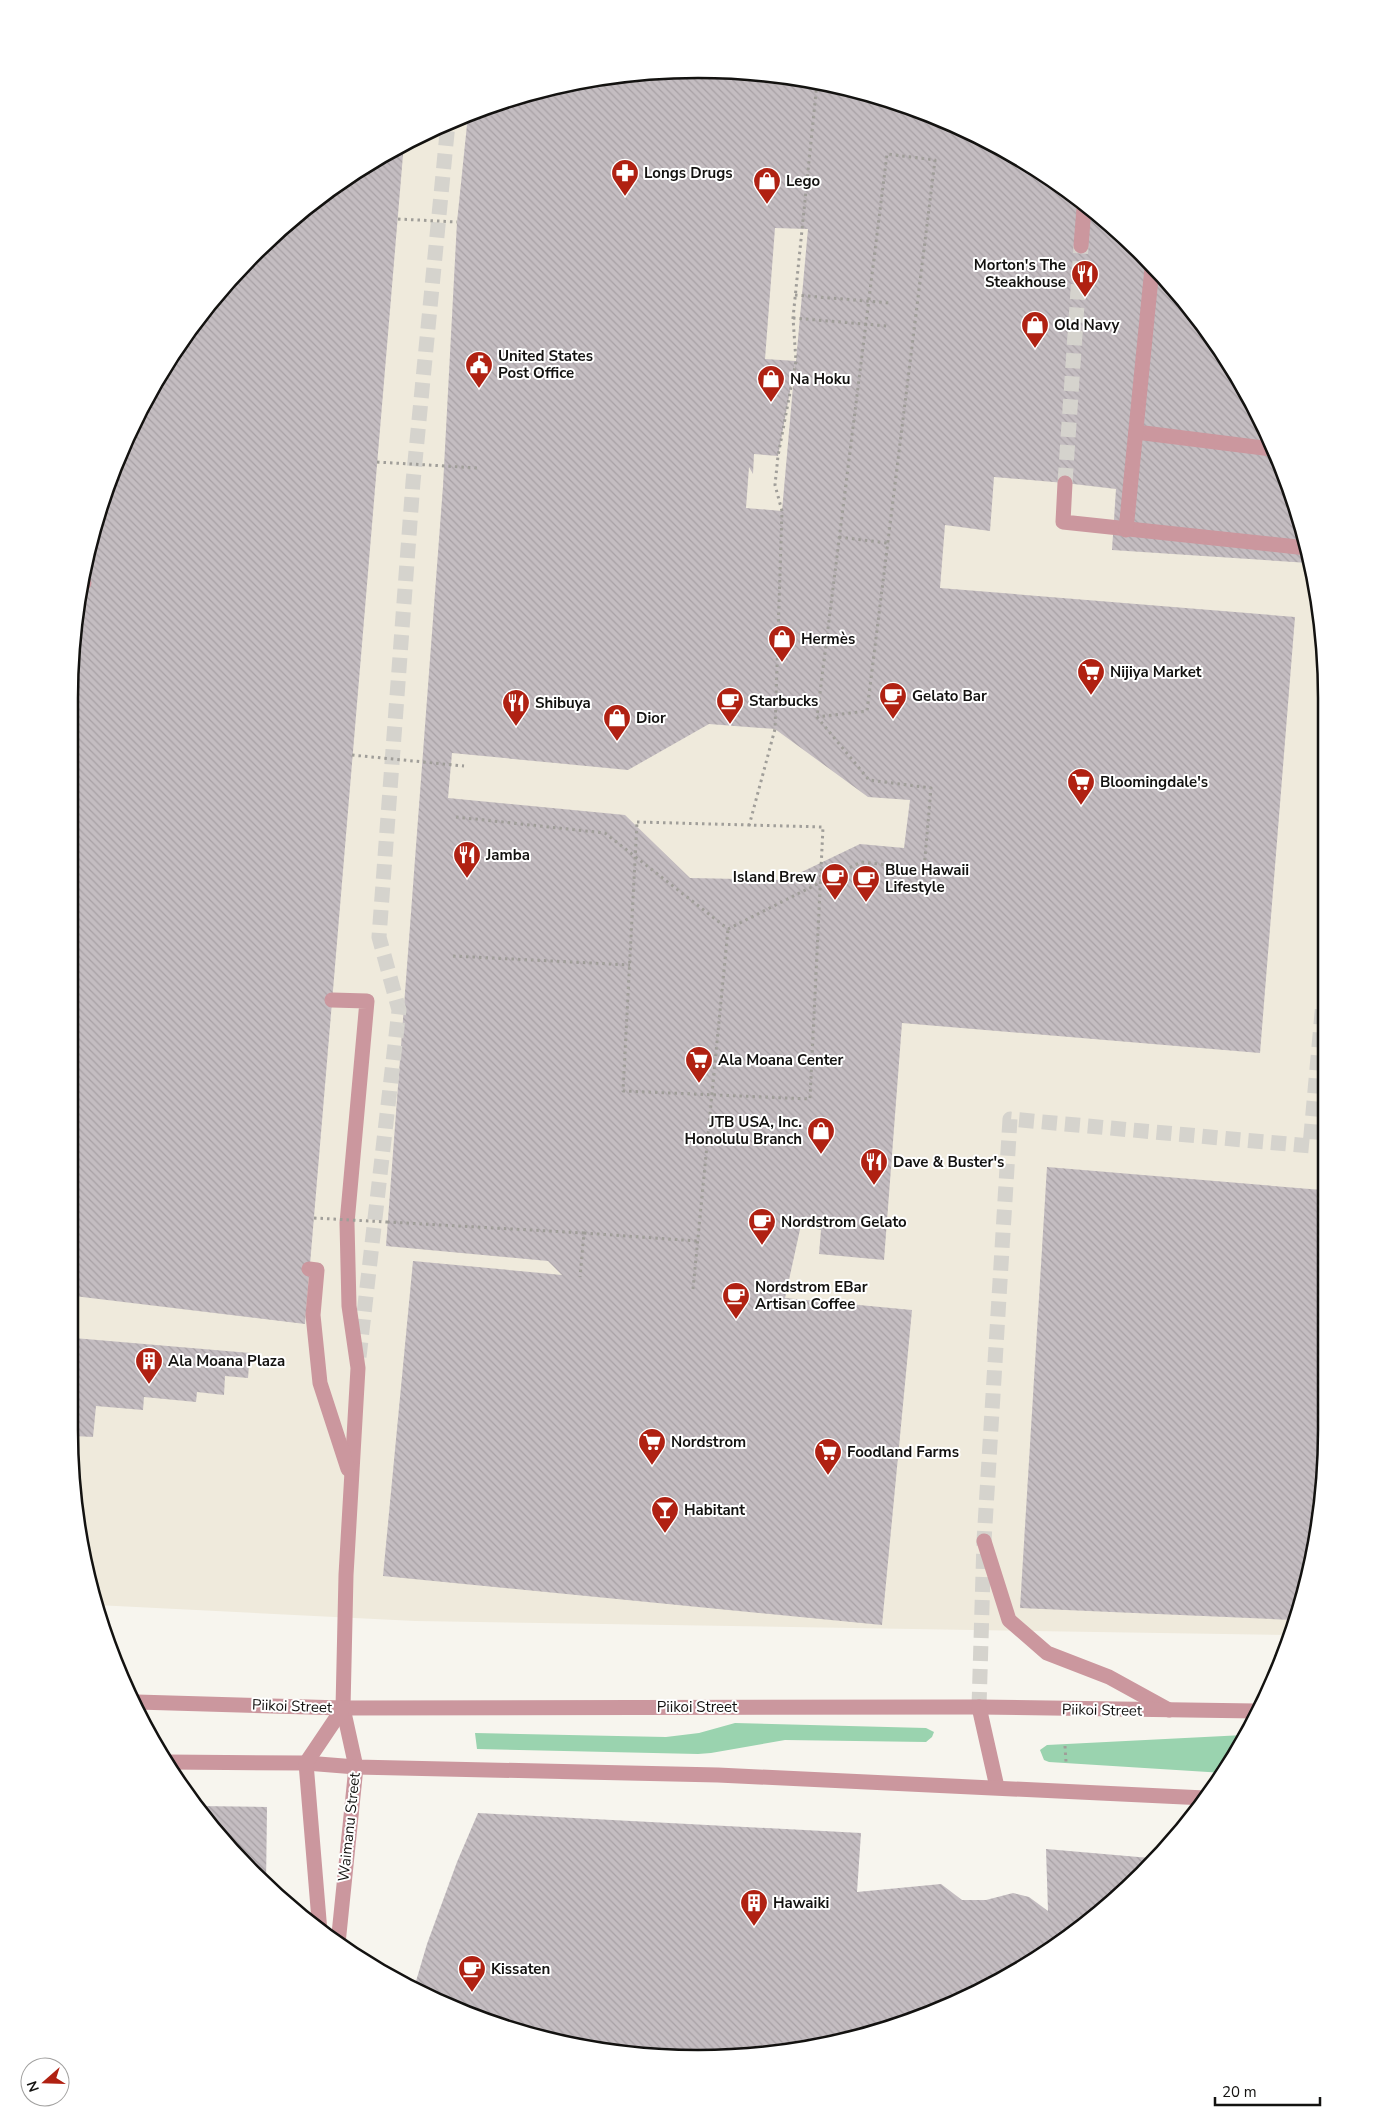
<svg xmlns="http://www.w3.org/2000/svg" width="1395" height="2127" font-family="'Nunito Sans',sans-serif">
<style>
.built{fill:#efeadc}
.green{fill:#9ad3af}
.building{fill:url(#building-back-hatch);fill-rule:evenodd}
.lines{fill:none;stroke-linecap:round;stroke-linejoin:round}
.minor-tunnel{stroke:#d5d3cd;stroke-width:15;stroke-dasharray:15 8;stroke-linecap:butt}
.path{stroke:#a09e99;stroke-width:3;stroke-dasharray:2.5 4;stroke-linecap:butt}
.minor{stroke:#cb979e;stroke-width:15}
.path-bridge{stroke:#a09e99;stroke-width:3;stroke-dasharray:2.5 4;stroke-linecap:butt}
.labels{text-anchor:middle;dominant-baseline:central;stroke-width:4;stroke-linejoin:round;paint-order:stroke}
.poi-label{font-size:15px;font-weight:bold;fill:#131210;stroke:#fff;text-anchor:start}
.street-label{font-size:15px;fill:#131210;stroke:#fff}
.rim{fill:none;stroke:#131210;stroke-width:2.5}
</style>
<defs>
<pattern id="building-back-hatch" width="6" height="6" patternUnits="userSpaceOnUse" patternTransform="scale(1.25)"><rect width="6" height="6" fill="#c4bdc1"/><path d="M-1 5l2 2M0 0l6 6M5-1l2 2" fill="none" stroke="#a8a1a5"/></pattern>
</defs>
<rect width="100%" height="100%" fill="#f7f5ee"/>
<!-- built -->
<path class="built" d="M779 74 899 102 1012 153 1112 225 1196 315 1262 420 1305 535 1325 657 1321 1511 1288 1635 415 1621 96 1605 74 1512V615L117 457 153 383 225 283 315 199 419 134 534 90Z"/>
<!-- green -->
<g class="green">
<path d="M735 1723 926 1728 934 1732 932 1737 926 1742 785 1740 711 1753 698 1754 477 1749 475 1733 666 1737 699 1733Z"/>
<path d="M1244 1735 1224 1773 1049 1762 1044 1760 1040 1750 1047 1745Z"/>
</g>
<!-- building -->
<g class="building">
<path d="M656 70 779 74 899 102 1012 153 1112 225 1196 315 1262 420 1305 535 1309 563 1112 550 1116 489 1065 483 994 477 990 531 945 525 940 588 1295 617 1260 1053 902 1023 884 1260 819 1254 821 1230 801 1225 785 1298 912 1310 882 1625 383 1576 413 1261 562 1275 548 1261 386 1246 443 486 457 222 468 115 534 90ZM775 228 808 229 796 361 765 359ZM795 364 782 511 746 508 749 467 753 474 754 454 778 456ZM709 724 775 729 868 797 910 800 904 848 860 844 785 880 690 878 625 815 448 798 452 753 628 770Z"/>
<path d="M404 143 305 1324 74 1296V700L85 577 117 457 153 383 225 283 315 199Z"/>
<path d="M1047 1167 1322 1190 1321 1511 1292 1620 1020 1608Z"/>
<path d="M74 1338 250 1353 248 1378 225 1376 224 1395 197 1392 196 1402 144 1397 143 1410 96 1406 93 1437 74 1436Z"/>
<path d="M197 1806 267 1807 266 1886 253 1874Z"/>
<path d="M478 1813 861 1833 857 1892 941 1884 962 1900H986L1013 1893 1029 1897 1048 1911 1046 1849 1150 1858 1149 1863 1047 1952 938 2010 861 2037 697 2058 575 2046 495 2025 414 1988 427 1944 457 1862Z"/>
</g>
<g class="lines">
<!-- minor-tunnel -->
<g class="minor-tunnel">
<path d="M1065 483 1081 246"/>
<path d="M359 1357 399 1010 379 937 413 482 448 123"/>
<path d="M979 1707 984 1541 1010 1119 1310 1146 1323 1002"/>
</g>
<!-- path -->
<g class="path">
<path d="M795 295 890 303"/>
<path d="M793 318 887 326"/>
<path d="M839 537 887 543"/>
<path d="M456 817 605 833 728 929"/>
<path d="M637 822 823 827 810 1099 623 1091Z"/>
<path d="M749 826 775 729 782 511 775 485 778 456 796 361 793 318 817 83"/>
<path d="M728 929 861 862 924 869 931 788 869 780 817 717 887 154 935 160 867 711 817 717"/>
<path d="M453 956 630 965"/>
<path d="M387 1222 584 1233 580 1277"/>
<path d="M584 1233 697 1241"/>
<path d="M693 1289 728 929"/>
<path d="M1065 1746 1066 1762"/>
</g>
<!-- minor -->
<g class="minor">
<path d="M1081 246 1084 208"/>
<path d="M1136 432 1272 449"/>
<path d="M1065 483 1063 522 1307 548"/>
<path d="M1126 530 1152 268"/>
<path d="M83 582 84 583"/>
<path d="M332 1000 367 1001 347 1223 349 1306 358 1368 346 1575 343 1708 356 1767 338 1944"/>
<path d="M309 1269 317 1270 313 1315 320 1383 348 1469"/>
<path d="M984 1541 1009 1620 1047 1653 1109 1677 1169 1710"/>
<path d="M137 1702 343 1708 979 1707 1256 1711"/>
<path d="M979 1707 997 1787"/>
<path d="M166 1762 306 1763 356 1767 718 1775 1205 1798"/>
<path d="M320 1932 306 1763 343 1708"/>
</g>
<!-- path-bridge -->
<g class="path-bridge">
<path d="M398 219 457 222"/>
<path d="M377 462 478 468"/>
<path d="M352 755 464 766"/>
<path d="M314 1218 387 1222"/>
</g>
</g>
<!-- icons -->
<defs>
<symbol id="pharmacy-pin" viewBox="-11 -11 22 30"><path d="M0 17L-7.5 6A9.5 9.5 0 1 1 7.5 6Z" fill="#b02112" stroke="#fff"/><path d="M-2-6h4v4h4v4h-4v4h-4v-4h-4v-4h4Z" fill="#fff"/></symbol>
<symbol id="shop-pin" viewBox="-11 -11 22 30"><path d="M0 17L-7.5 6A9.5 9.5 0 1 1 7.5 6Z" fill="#b02112" stroke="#fff"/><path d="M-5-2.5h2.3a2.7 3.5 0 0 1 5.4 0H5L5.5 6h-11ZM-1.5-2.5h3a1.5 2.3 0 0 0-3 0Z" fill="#fff"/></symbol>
<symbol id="restaurant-pin" viewBox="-11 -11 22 30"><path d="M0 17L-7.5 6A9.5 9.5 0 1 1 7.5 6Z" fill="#b02112" stroke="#fff"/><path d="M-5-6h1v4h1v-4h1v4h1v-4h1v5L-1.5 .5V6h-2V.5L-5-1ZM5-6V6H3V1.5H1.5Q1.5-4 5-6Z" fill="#fff"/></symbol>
<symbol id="civic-pin" viewBox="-11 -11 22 30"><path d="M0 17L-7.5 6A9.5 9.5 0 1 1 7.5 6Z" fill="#b02112" stroke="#fff"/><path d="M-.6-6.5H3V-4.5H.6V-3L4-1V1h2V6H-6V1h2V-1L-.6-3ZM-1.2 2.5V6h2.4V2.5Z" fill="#fff"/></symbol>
<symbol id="supermarket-pin" viewBox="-11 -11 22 30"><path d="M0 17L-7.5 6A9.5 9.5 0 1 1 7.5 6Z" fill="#b02112" stroke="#fff"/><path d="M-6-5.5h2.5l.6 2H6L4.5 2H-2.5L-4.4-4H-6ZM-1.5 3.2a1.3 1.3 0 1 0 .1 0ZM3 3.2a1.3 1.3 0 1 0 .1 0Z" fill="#fff"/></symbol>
<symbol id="cafe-pin" viewBox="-11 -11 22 30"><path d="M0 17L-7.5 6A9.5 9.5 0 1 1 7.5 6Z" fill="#b02112" stroke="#fff"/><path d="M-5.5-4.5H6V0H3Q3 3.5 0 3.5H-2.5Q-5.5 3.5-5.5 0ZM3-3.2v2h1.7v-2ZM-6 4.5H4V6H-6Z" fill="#fff"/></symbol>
<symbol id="building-pin" viewBox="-11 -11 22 30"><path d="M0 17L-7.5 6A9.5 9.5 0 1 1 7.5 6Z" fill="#b02112" stroke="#fff"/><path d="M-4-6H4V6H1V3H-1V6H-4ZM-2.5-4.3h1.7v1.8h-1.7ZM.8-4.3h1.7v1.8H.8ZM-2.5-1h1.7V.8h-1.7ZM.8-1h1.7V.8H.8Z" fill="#fff"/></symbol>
<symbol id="bar-pin" viewBox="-11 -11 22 30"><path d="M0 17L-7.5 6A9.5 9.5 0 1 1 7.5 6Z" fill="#b02112" stroke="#fff"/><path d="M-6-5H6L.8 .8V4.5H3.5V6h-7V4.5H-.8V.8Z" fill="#fff"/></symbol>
</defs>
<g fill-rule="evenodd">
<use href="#pharmacy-pin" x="609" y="157" width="32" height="43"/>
<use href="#shop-pin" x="751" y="165" width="32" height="43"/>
<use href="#restaurant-pin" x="1069" y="258" width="32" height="43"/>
<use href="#shop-pin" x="1019" y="309" width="32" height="43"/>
<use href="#civic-pin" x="463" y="349" width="32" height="43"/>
<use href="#shop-pin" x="755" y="363" width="32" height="43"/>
<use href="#shop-pin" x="766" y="623" width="32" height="43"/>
<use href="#supermarket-pin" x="1075" y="656" width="32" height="43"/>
<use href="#cafe-pin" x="877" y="680" width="32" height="43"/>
<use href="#cafe-pin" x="714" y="685" width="32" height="43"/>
<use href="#restaurant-pin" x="500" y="687" width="32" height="43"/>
<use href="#shop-pin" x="601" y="702" width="32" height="43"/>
<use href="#supermarket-pin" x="1065" y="766" width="32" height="43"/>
<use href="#restaurant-pin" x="451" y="839" width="32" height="43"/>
<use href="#cafe-pin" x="819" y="861" width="32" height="43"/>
<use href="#cafe-pin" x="850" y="863" width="32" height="43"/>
<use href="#supermarket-pin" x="683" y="1044" width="32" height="43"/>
<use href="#shop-pin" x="805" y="1115" width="32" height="43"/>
<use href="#restaurant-pin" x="858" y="1146" width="32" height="43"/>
<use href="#cafe-pin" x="746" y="1206" width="32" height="43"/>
<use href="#cafe-pin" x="720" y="1280" width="32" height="43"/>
<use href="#building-pin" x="133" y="1345" width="32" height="43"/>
<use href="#supermarket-pin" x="636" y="1426" width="32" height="43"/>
<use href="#supermarket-pin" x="812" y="1436" width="32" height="43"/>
<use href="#bar-pin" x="649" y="1494" width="32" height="43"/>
<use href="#building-pin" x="738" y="1887" width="32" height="43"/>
<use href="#cafe-pin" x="456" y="1953" width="32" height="43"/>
</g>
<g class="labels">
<!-- poi labels -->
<g class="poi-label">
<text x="644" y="173">Longs Drugs</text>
<text x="786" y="181">Lego</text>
<text x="1066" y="265" text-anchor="end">Morton's The<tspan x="1066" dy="17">Steakhouse</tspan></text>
<text x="1054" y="325">Old Navy</text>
<text x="498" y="356">United States<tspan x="498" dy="17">Post Office</tspan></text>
<text x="790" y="379">Na Hoku</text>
<text x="801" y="639">Hermès</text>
<text x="1110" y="672">Nijiya Market</text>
<text x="912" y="696">Gelato Bar</text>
<text x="749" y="701">Starbucks</text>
<text x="535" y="703">Shibuya</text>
<text x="636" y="718">Dior</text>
<text x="1100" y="782">Bloomingdale's</text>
<text x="486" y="855">Jamba</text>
<text x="885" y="870">Blue Hawaii<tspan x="885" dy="17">Lifestyle</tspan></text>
<text x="816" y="877" text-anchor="end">Island Brew</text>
<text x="718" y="1060">Ala Moana Center</text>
<text x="802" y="1122" text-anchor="end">JTB USA, Inc.<tspan x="802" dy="17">Honolulu Branch</tspan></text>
<text x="893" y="1162">Dave &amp; Buster's</text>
<text x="781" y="1222">Nordstrom Gelato</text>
<text x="755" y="1287">Nordstrom EBar<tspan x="755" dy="17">Artisan Coffee</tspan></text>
<text x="168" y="1361">Ala Moana Plaza</text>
<text x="671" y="1442">Nordstrom</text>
<text x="847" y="1452">Foodland Farms</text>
<text x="684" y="1510">Habitant</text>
<text x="773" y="1903">Hawaiki</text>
<text x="491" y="1969">Kissaten</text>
</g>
<!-- street labels -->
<g class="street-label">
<text transform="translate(292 1706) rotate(2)">Piikoi Street</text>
<text x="697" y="1707">Piikoi Street</text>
<text transform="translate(1102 1710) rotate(1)">Piikoi Street</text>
<text transform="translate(349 1827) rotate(-84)">Waimanu Street</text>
</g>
</g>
<!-- crop -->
<path d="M0 0H1395V2127H0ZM698 78H698A620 620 0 0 1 1318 698V1430A620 620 0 0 1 698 2050H698A620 620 0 0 1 78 1430V698A620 620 0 0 1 698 78Z" fill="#fff" fill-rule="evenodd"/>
<path class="rim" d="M698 78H698A620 620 0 0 1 1318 698V1430A620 620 0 0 1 698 2050H698A620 620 0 0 1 78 1430V698A620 620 0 0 1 698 78Z"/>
<!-- north arrow -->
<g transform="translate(45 2082) rotate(250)"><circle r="24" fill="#ffffff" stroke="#a1a09f"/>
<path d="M0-4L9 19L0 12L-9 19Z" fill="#b02112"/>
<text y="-8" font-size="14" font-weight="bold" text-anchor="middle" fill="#131210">N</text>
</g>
<!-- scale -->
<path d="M1215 2097v8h105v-8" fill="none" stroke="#131210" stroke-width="2.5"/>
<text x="1222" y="2097" font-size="15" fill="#131210" stroke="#ffffff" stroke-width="4" paint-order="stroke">20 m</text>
</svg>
